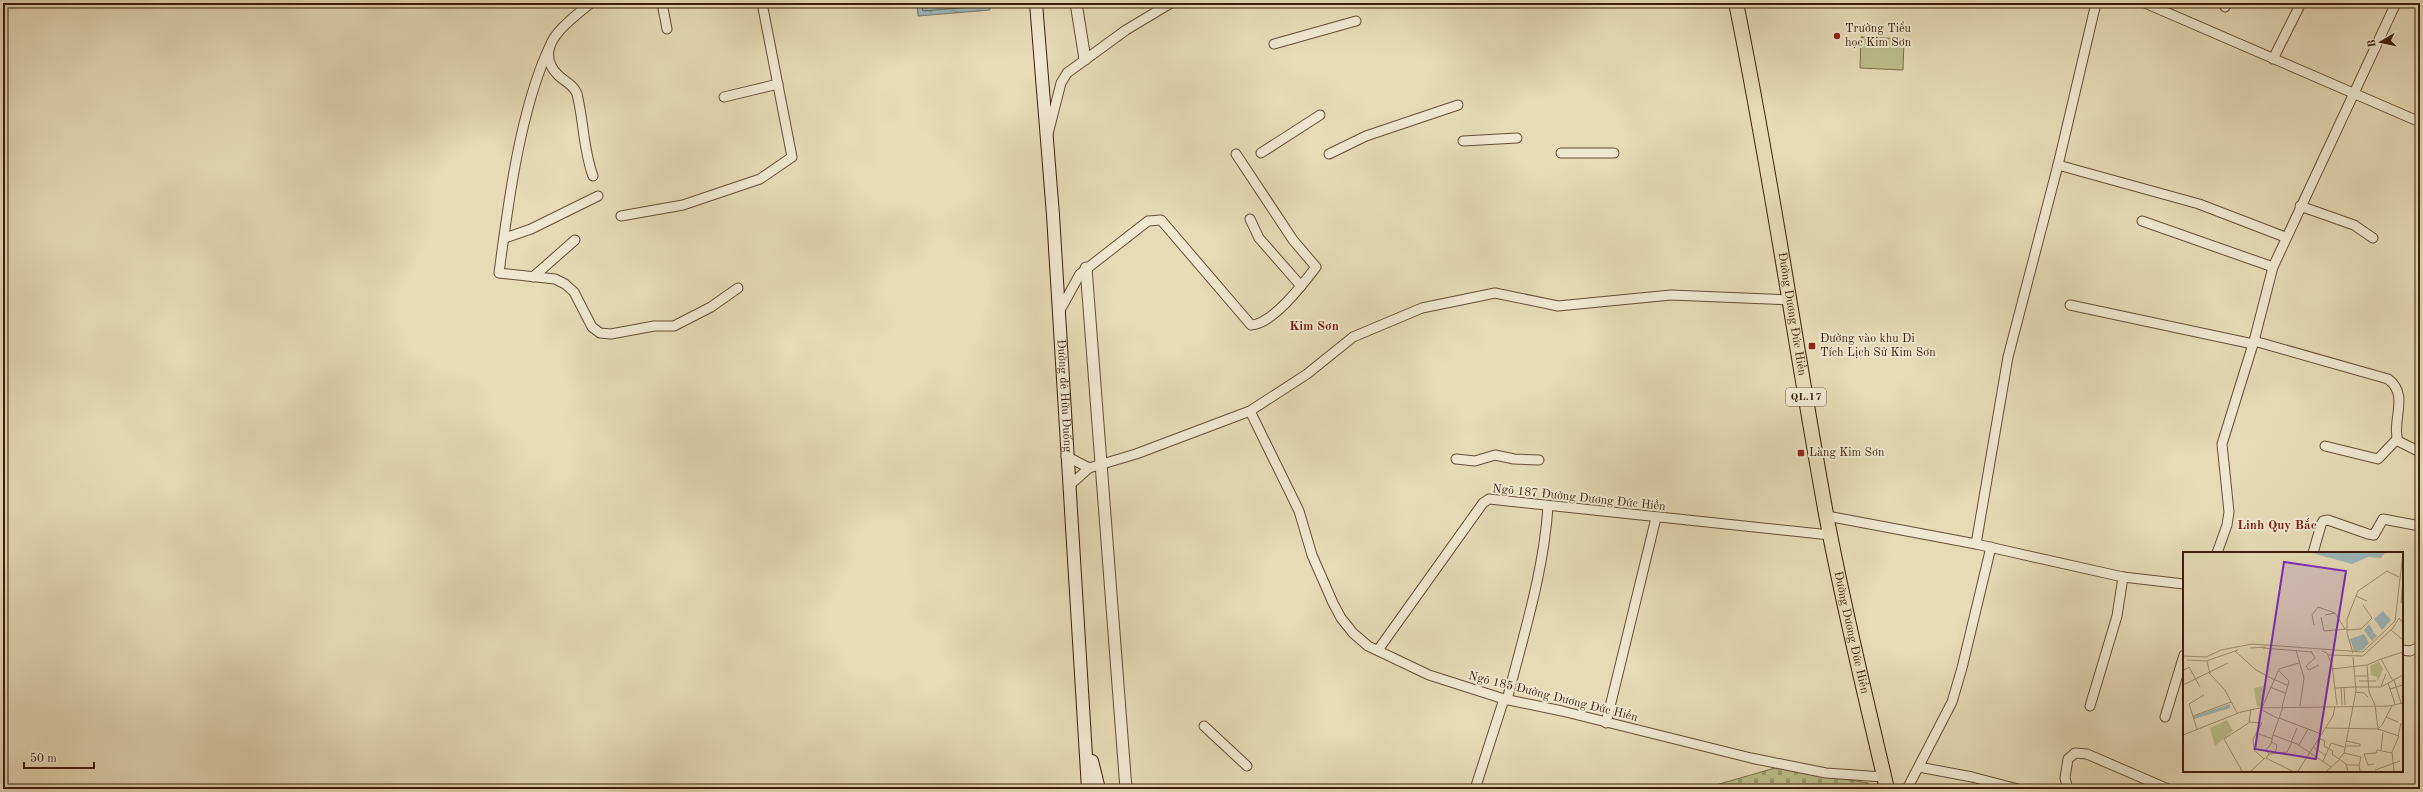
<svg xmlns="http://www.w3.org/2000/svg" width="2423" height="792" font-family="'Old Standard TT',serif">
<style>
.green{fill:#bbbe8a;stroke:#7c6d4a}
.cemetery{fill:url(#cemetery-stones);stroke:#7c6d4a}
.water{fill:url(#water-ripples);stroke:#767974}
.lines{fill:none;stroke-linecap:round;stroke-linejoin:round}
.shore{stroke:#6c6a62;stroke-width:1}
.minor-casing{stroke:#664c35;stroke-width:11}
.tertiary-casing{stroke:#664c35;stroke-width:13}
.secondary-casing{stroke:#3c1c0a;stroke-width:14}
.trunk-casing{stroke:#3c1c0a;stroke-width:16}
.minor{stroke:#efe7d0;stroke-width:9}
.tertiary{stroke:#efe7d0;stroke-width:11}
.secondary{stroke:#efe7d0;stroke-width:12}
.trunk{stroke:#e6dab7;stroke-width:14}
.poi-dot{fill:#8f2418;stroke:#efe7d0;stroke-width:1.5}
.labels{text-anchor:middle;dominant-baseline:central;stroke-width:4;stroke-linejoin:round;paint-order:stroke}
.shield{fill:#efe7d0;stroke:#725945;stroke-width:1}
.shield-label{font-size:11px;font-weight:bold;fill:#3c1c0a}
.poi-label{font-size:12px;fill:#3c1c0a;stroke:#efe7d0;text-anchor:start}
.street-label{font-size:12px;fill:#3c1c0a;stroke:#efe7d0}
.neighbourhood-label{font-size:13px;font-weight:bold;fill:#7a1f14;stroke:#efe7d0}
.inset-road{fill:none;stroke:#a28e72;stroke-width:1}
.view{fill:#7b2cbf;fill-opacity:0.15;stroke:#7b2cbf;stroke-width:2}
.inset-edge{fill:none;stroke:#3c1c0a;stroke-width:2}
</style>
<defs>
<pattern id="cemetery-stones" width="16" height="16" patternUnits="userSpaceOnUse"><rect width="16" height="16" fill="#bbbe8a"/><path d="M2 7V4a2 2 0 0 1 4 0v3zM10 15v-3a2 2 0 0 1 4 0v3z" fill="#999a6f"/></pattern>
<pattern id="water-ripples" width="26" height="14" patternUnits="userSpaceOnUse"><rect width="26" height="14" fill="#9db7bb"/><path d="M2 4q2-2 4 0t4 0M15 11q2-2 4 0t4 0" fill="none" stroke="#819496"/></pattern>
</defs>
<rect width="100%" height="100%" fill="#e6dab7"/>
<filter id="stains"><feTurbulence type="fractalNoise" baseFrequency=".005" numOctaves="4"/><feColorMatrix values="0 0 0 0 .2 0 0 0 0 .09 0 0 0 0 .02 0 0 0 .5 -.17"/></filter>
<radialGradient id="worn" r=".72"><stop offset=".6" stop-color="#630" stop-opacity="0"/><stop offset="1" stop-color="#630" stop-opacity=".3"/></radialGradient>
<!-- green -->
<path class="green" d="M1861 37 1904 39 1903 70 1860 68Z"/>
<!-- cemetery -->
<path class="cemetery" d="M1775 768 1868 783 1870 789H1702Z"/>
<!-- water -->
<path class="water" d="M917 3H990V10L918 16Z"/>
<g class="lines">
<!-- shore -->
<path class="shore" d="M921 3 923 11 984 6 986 3"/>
<defs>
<g id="minor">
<path d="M591 3C570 20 530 47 558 75 565 82 574 85 577 94 584 122 583 149 593 176"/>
<path d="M662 3 667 29"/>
<path d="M2096 3 2058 165 2199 204 2285 237"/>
<path d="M2145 3 2420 122"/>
<path d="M2225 7 2226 3"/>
<path d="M1274 44 1356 21"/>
<path d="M549 48C520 111 508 204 499 273L555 279 565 284 574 292 592 327 600 333 611 334 654 326H674L711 307 738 288"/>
<path d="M2273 59 2301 3"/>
<path d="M724 97 778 84"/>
<path d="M1048 134 1061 83 1067 73 1126 30 1171 3"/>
<path d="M1463 141 1517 138"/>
<path d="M1261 153 1320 115"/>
<path d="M1561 153H1614"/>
<path d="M1329 154 1366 136 1458 105"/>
<path d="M2300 206 2354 225 2373 238"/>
<path d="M621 216 683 205 760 179 792 157 762 3"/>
<path d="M1250 219 1259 238 1301 286"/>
<path d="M2142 221 2273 267"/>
<path d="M505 238 531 229 598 196"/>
<path d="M533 277 575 240"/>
<path d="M2070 305 2253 344"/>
<path d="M1059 312 1080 274 1148 221 1161 220 1251 325C1273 324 1303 284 1316 267L1293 240 1236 154"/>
<path d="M2254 341 2388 379C2410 395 2391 421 2398 441L2420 452"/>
<path d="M1250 411 1299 511 1312 555 1333 603 1341 618 1353 633 1368 646 1429 675 1504 699 1562 711 1751 758 1826 773 1883 777"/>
<path d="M2325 446 2378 459 2397 439"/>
<path d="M1066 456 1089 468"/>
<path d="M1456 459 1475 461 1495 455 1514 459 1539 460"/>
<path d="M1069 486 1089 468 1136 454 1250 411 1307 374 1353 337 1422 308 1495 293 1558 306 1671 295 1789 300"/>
<path d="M1827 516 1976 544 2123 577 2184 584"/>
<path d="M1976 544 2008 357 2058 165"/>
<path d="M2217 553 2227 525 2229 512 2222 444 2254 341 2273 267 2396 3"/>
<path d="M2313 553 2321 525 2323 521 2328 520 2368 534 2374 535 2383 519 2420 526"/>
<path d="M1378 650 1483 503 1489 499 1830 535"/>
<path d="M2402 650 2410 651 2420 647"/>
<path d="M1507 700C1523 636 1544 572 1548 506"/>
<path d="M2090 706 2117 616 2123 577"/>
<path d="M2165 717 2184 655"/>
<path d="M1606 723 1656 518"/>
<path d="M1204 726 1247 766"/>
<path d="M1919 767 1972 777 2018 789"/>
<path d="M1475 789 1504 699"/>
<path d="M1907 789 1952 702 1962 668 1991 547"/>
<path d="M2068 789 2065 778 2068 759 2075 753 2087 754 2168 789"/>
</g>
<g id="tertiary">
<path d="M1076 3 1085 59"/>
<path d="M1086 268 1126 789"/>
</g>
<g id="secondary">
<path id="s1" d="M1036 3 1053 215 1088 789"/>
<path d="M1092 761 1099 789"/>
</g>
<g id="trunk">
<path id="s2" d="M1736 3C1771 173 1795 344 1826 514 1843 606 1866 698 1887 789"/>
</g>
</defs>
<!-- minor casing -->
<use href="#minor" class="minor-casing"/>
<!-- tertiary casing -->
<use href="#tertiary" class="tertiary-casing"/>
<!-- secondary casing -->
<use href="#secondary" class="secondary-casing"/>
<!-- trunk casing -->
<use href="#trunk" class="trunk-casing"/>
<!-- minor -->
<use href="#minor" class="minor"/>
<!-- tertiary -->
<use href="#tertiary" class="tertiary"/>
<!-- secondary -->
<use href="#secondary" class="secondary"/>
<!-- trunk -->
<use href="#trunk" class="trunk"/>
</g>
<!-- markers -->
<g class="poi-dot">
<circle cx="1837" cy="36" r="4"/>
<rect x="1808" y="342" width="8" height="8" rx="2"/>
<rect x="1797" y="449" width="8" height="8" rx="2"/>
</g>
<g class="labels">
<!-- shield labels -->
<rect class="shield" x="1786" y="388" width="40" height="18" rx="3"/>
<g class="shield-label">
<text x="1806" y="397">QL.17</text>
</g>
<!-- poi labels -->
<g class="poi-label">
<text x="1845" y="29">Trường Tiểu<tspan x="1845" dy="14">học Kim Sơn</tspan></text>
<text x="1820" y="339">Đường vào khu Di<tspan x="1820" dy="14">Tích Lịch Sử Kim Sơn</tspan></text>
<text x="1809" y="453">Làng Kim Sơn</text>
</g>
<!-- street labels -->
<g class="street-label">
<text stroke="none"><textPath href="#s2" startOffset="316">Đường Dương Đức Hiền</textPath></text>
<text stroke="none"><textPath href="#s1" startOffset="394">Đường đê Hữu Đuống</textPath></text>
<text transform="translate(1579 498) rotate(6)">Ngõ 187 Đường Dương Đức Hiền</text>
<text stroke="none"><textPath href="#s2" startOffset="640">Đường Dương Đức Hiền</textPath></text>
<text transform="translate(1553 697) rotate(14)">Ngõ 185 Đường Dương Đức Hiền</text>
</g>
<!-- neighbourhood labels -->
<g class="neighbourhood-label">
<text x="1314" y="326">Kim Sơn</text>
<text x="2277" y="525">Linh Quy Bắc</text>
</g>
</g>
<!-- overview -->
<g transform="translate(2183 552)">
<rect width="220" height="220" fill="#e6dab7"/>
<path d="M196 109 200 117 195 129 194 125 185 122H188L187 114ZM80 134 81 147 79 154 74 155 71 136ZM44 168 50 179 32 194 27 176Z" fill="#bbbe8a"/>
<path d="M129 1H202L198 6 185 5 169 12ZM200 59 208 68 199 78 191 67ZM186 72 191 80 187 83 191 81 194 84 189 89 181 78ZM181 82 186 91 180 98 171 99 167 87ZM47 152V156L11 167V164Z" fill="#9db7bb"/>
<path class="inset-road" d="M173 44 175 39 204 19 216 25M218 51 220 26M142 63 152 61 162 77M138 65 141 79 164 77M131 73 129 63 135 55 152 61M164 78 178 77 189 66 180 53M208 78 220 88M67 96 83 95M80 96 129 100M113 98 121 126 117 154M52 99 73 118 90 127M128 99 132 106 123 114 126 118 136 113M139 99 144 101 149 113 154 153M170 101 164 81V67L173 44 184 49M145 103 180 104 210 76 216 66 220 71M0 104 23 105 38 98 69 92 180 100 212 69 220 1M170 105 173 139 161 201 178 205 176 213M198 107 220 100M4 108 23 109 55 98M24 109 27 122 42 138 54 161M184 113 186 140 192 153 195 177 216 184 209 200 211 219M149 117 184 113 198 107 210 129M1 118 6 115 17 135M95 118 106 129 99 155M172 124H185M90 127 104 133M211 128 218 151M176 129H193M205 131 212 152M0 133 45 111M198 134 203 122M87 135 102 141M158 135 159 153M161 135 162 153M172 135H198L220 123M152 136 172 135M207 137 220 133M172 140 181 141 185 145M100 155 90 183 114 192 148 215M79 156 96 117 116 111M68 157 66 170 79 171 70 187 71 198 81 207M77 157 96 167M10 164 6 152 21 143M203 165 215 170M96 166 125 177M143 176 195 177M195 177 199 173 209 154M14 178 10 164 48 150M76 182 90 187M0 183 58 160 77 156 206 154 220 151M215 184 218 171M135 186 142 189 141 194 150 199 149 202 156 207M89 190 94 193 92 202M108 190 114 176M116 193 125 177 138 182M162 194H177V192L163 189M130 195 142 203M198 198 200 180M161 201 156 207 163 212 165 219M86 202 83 206 109 219M86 202 104 200 109 190M86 202 83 198 88 192 90 183M140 209 148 191 161 195M191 212 185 213 181 202 193 201 194 198 209 201M163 213H176L177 219M192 218 217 209M59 219 41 187 67 170M68 219 82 206M115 219 150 164 152 154M144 219 156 208"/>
<path class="view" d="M101 10 163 19 133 207 72 197Z"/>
<rect width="220" height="220" class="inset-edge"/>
</g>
<!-- margin -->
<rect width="2423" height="792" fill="none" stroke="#e6dab7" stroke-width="16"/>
<rect x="4" y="4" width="2415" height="784" fill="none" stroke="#3c1c0a" stroke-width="2"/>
<rect x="8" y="8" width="2407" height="776" fill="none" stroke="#3c1c0a"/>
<!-- north arrow -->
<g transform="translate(2381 42) rotate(261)" stroke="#efe7d0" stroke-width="3" paint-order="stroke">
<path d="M0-3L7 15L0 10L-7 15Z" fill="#3c1c0a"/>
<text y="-6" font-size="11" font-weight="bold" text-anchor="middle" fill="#3c1c0a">B</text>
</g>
<!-- scale -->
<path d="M24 762v6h70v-6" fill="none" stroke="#3c1c0a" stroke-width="2"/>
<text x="30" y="762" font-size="12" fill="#3c1c0a" stroke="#efe7d0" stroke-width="3" paint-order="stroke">50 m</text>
<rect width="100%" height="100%" filter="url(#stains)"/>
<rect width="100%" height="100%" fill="url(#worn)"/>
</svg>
